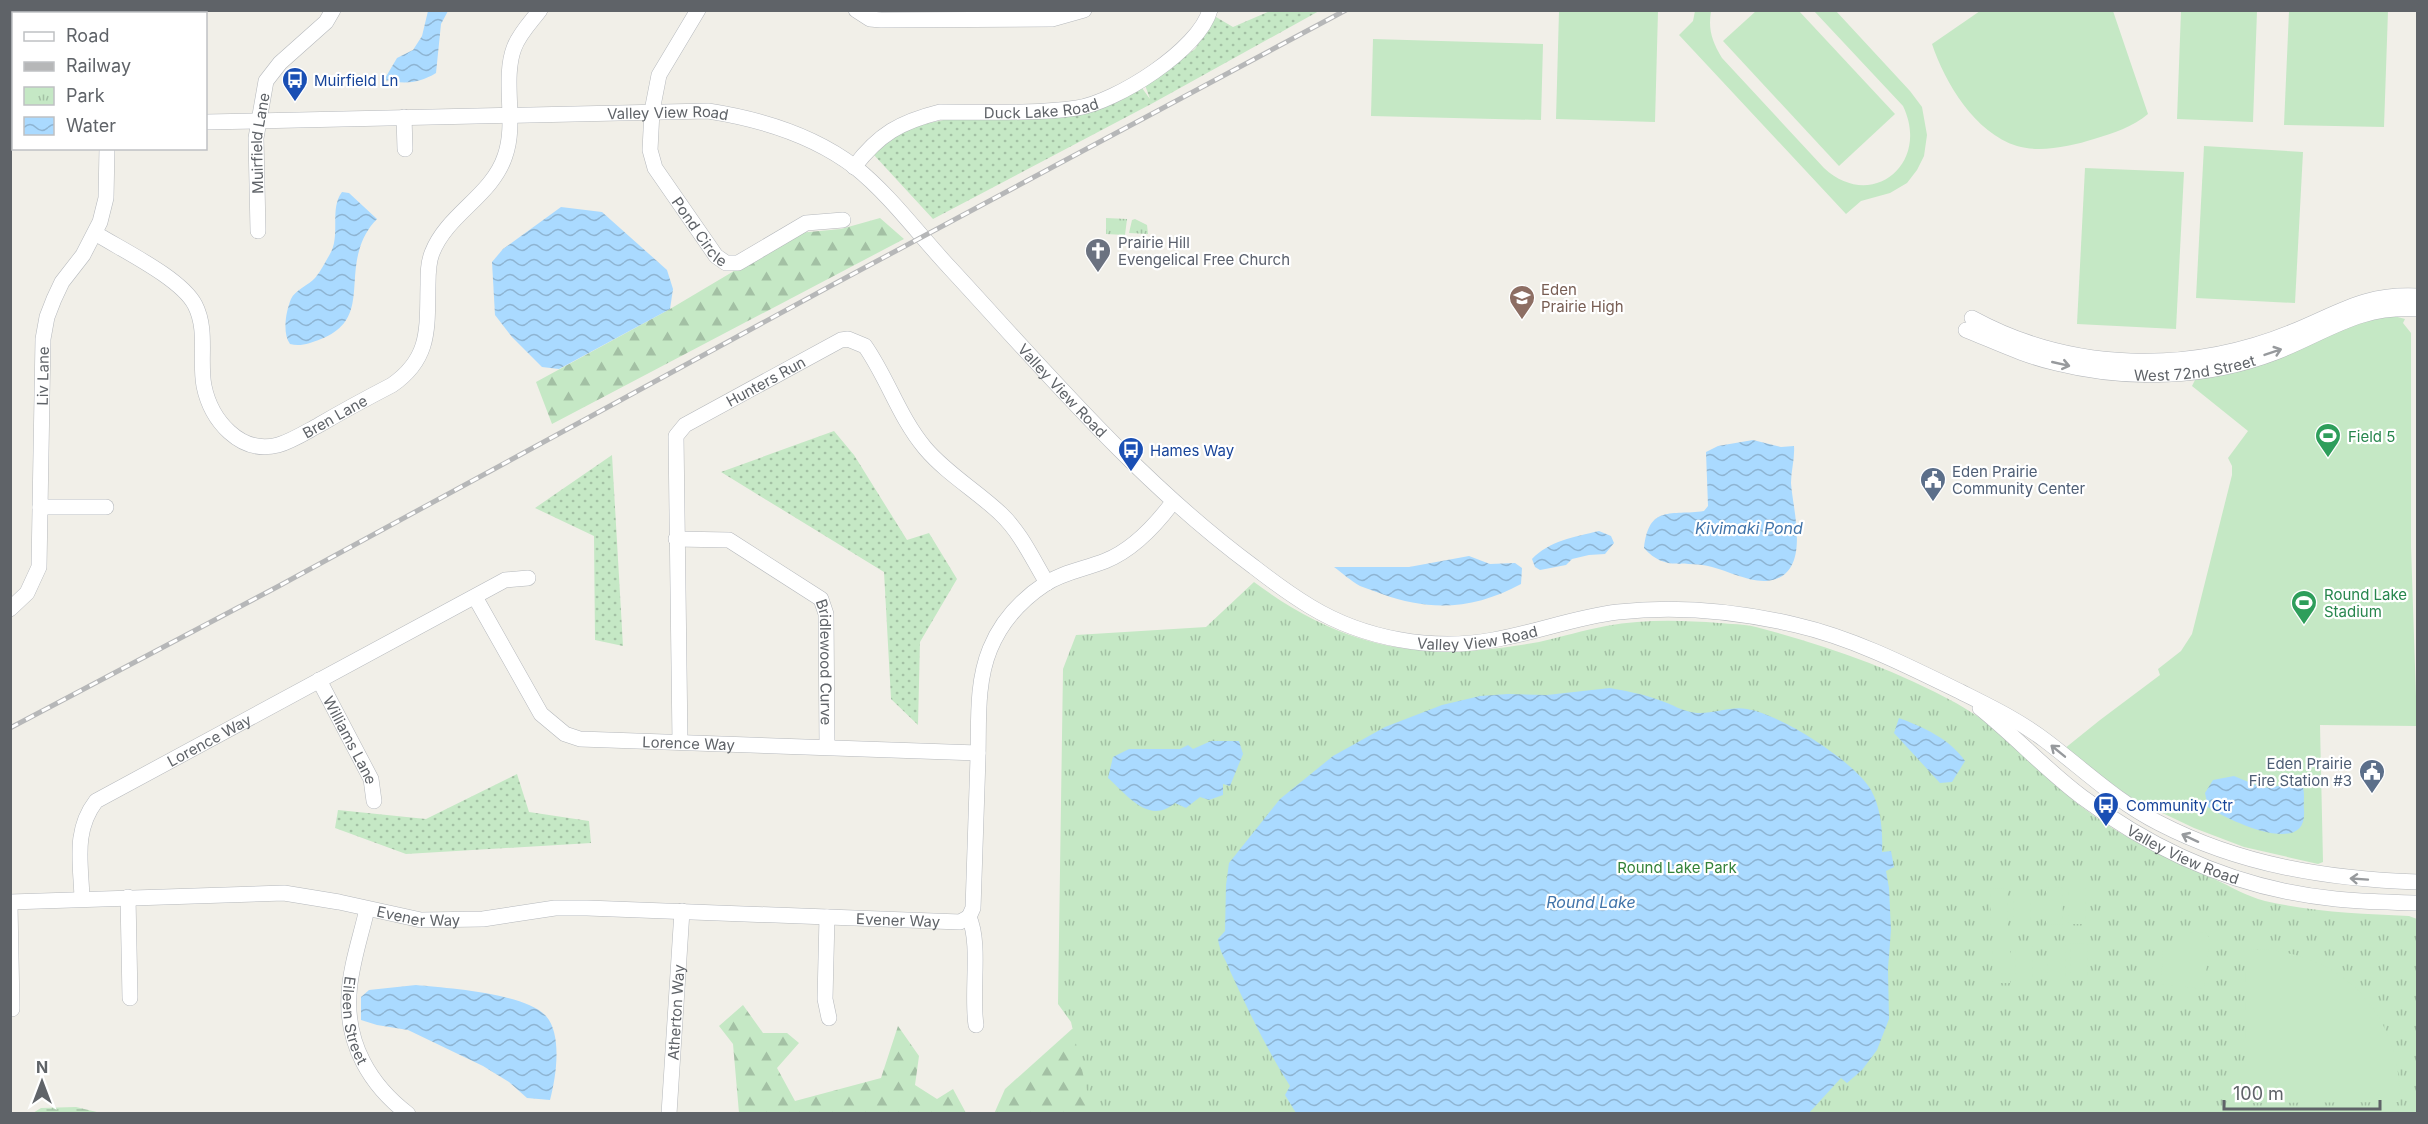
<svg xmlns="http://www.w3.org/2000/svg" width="2428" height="1124" font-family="Inter,sans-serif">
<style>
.grass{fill:url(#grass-dots)}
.forest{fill:url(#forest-firs)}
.wetland{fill:url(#wetland-marsh)}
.park{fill:url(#park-tufts)}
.pitch{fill:#c5e8c5}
.water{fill:url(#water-waves)}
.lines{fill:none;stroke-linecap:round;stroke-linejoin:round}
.minor-casing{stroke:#b5b8bc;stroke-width:16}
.minor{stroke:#fff;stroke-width:15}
.rail-casing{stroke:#b6b7b8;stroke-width:5}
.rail{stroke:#fff;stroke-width:3;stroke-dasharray:9;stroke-linecap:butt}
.oneway{stroke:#979a9d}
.labels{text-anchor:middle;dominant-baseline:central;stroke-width:4.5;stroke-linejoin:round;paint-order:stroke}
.transit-label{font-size:15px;fill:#164399;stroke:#fff;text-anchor:start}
.street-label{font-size:15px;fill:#5f6368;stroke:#fff}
.worship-label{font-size:15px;fill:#5b616d;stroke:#fff;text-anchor:start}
.education-label{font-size:15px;fill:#785e54;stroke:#fff;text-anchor:start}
.leisure-label{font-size:15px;fill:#27864d;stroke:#fff;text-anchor:start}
.service-label{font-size:15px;fill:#4e5e75;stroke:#fff;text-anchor:start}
.park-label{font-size:15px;fill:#348238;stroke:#fff}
.water-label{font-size:16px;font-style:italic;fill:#4174aa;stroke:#fff}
</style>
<defs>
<pattern id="grass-dots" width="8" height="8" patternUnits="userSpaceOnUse" patternTransform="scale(1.5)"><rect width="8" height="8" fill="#c5e8c5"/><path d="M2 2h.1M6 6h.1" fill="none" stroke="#a3c0a4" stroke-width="1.8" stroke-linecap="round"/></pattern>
<pattern id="forest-firs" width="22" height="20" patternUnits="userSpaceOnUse" patternTransform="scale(1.5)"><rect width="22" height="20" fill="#c5e8c5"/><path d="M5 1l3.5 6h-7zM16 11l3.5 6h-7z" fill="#a3c0a4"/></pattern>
<pattern id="wetland-marsh" width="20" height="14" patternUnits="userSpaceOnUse" patternTransform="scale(1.5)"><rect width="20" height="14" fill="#c5e8c5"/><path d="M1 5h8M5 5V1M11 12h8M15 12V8" fill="none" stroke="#a3c0a4"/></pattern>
<pattern id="park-tufts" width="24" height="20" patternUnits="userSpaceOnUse" patternTransform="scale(1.5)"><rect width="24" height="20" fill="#c5e8c5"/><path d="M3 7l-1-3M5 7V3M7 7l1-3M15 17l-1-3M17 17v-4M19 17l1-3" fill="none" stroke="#a3c0a4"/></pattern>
<pattern id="water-waves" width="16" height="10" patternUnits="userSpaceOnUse" patternTransform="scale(1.5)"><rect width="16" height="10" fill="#aadaff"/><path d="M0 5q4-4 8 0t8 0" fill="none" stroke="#8eb4d2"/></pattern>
</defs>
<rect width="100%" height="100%" fill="#f1efe8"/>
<!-- grass -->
<g class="grass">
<path d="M1270 11H1319L1153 103 933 219 874 155 901 129 953 118 1076 114 1142 88 1150 99 1145 85 1195 49 1216 17 1233 27Z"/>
<path d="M834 431 854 455 907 540 929 533 957 579 920 642 918 725 891 699 884 572 721 472Z"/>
<path d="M612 455 623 646 595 640 594 536 535 508Z"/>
<path d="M517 774 529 812 589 821 591 843 406 854 335 828 338 810 426 819Z"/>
</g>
<!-- forest -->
<g class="forest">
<path d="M880 218 904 239 552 424 536 382 670 309 798 233 841 229Z"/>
<path d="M743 1005 763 1033H787L799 1043 777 1068 795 1101 881 1078 898 1026 919 1056 915 1085 937 1099 953 1089 966 1113H739L733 1044 719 1026Z"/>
<path d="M1072 1029 1187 1043 1296 1113 994 1114 1005 1089Z"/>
</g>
<!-- wetland -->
<path class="wetland" d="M76 1107 101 1113H33L41 1108Z"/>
<!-- park -->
<g class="park">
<path d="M1106 218 1127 219 1125 235 1106 234Z"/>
<path d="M1135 219 1147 225 1148 234 1129 233 1132 220Z"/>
<path d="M1254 582C1347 651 1426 663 1539 642 1561 637 1584 630 1606 626 1643 619 1682 620 1719 623 1731 624 1744 624 1756 627 1825 645 1894 669 1956 703 1977 715 2000 731 2017 747 2036 763 2052 783 2072 799 2114 834 2164 857 2214 879 2232 887 2246 896 2265 901 2313 912 2361 914 2409 916L2417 919V1113H1092L1071 1022 1058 1004 1063 669 1076 635 1206 627Z"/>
</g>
<!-- pitch -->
<g class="pitch">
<path d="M1559 11H1658L1655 122 1556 119Z"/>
<path d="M1695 11H1711C1708 30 1712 41 1722 58L1824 168C1871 212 1931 164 1903 106L1814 11H1836L1910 91 1922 107 1927 135 1924 156 1917 170 1907 183 1890 193 1861 201 1846 214 1679 35 1693 21Z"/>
<path d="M1756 11H1799L1895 114 1839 166 1723 41Z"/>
<path d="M1980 11H2113L2148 114C2133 127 2113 133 2094 139 2072 146 2040 153 2017 146 1975 133 1945 83 1932 44Z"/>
<path d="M2181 11H2257L2253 122 2177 119Z"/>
<path d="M2289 11H2388L2384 127 2284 125Z"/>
<path d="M1373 39 1543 44 1541 120 1371 116Z"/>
<path d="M2204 146 2303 152 2295 303 2196 298Z"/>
<path d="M2085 168 2184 172 2176 329 2077 324Z"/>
<path d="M2394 316 2405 319 2403 323 2411 333V547L2417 726 2320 725 2323 862 2318 864 2244 847 2194 828 2133 799 2064 749 2100 720 2160 675 2158 669 2181 651 2192 634 2232 475V466L2228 458 2248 431 2192 386 2196 378 2367 320Z"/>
<path d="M2062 887 2063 924 2046 925V888Z"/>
<path d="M2068 887H2085L2086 924H2069Z"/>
<path d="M2007 888 2008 926H1991L1990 889Z"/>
<path d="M2013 888H2030L2031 925H2014Z"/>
<path d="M2187 932 2206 933 2210 938 2204 989 2161 984 2163 951Z"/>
<path d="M2087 943 2088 980 2071 981 2070 944Z"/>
<path d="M2047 944H2065L2066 981H2048Z"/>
<path d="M2015 945H2032L2033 982H2016Z"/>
<path d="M1992 946H2010V983H1993Z"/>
<path d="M2245 949C2337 947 2401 1009 2400 1102L2252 1103 2246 1097Z"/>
</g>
<!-- water -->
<g class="water">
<path d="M428 11H448L441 24 436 73C418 84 404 84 384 80L397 58 413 50 422 36Z"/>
<path d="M342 192 349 193 377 219C368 228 362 239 359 251 349 287 365 322 321 339 310 343 301 347 290 344 282 333 286 311 291 299 295 290 309 285 315 278 321 271 325 262 330 254 341 235 329 209 342 192Z"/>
<path d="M561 207 602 212 667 270 673 289 670 309 559 369 542 367 512 337 495 315 492 262 503 249Z"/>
<path d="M1753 440 1781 447 1794 446C1795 458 1791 471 1791 483 1793 513 1813 577 1766 581 1749 582 1728 571 1712 567 1685 559 1666 573 1644 548 1649 504 1671 516 1704 511L1708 506 1706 452 1718 446Z"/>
<path d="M1599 531 1611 536 1614 543 1605 554 1589 555 1572 559 1566 565 1540 570 1535 567 1532 559C1549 541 1574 537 1599 531Z"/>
<path d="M1469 556 1490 564 1515 563 1522 568 1521 584C1475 609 1431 612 1382 594 1375 591 1367 589 1360 586 1351 581 1342 573 1334 567H1409Z"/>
<path d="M1610 688C1626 691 1643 694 1659 700 1672 704 1683 712 1697 713 1714 714 1730 706 1747 709 1780 714 1854 761 1871 790 1881 808 1883 832 1882 852L1891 851 1894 867 1886 871 1889 888 1891 930 1888 968 1889 1019 1877 1050 1862 1070 1847 1083 1841 1078 1809 1113H1296L1285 1095 1290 1086C1267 1050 1249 1012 1231 973 1226 959 1220 954 1218 939L1225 931 1226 885 1229 863 1280 799 1333 756 1385 727 1442 705 1480 696 1508 694 1547 695Z"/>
<path d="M1899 718C1923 727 1950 739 1965 761L1952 782 1940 783 1894 733Z"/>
<path d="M1211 741H1239L1243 754 1230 786 1223 784V795L1209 800 1200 797 1186 808 1175 803C1149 825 1128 796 1108 778L1113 757 1129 749H1180L1188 745 1193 749Z"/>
<path d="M2234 776 2263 788 2301 783C2306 792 2303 800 2304 810 2308 859 2228 820 2208 807L2205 793 2213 780Z"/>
<path d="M416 985C447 988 523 993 545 1015 563 1033 556 1078 550 1100L527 1098 509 1082 483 1066 408 1030 377 1025 361 1020V997L369 990Z"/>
</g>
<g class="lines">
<defs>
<g id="minor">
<path d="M37 10 38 14"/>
<path id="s1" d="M698 10 659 75 652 111 650 150 655 168 716 256 726 263H738L806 223 843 220"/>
<path d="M856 10 870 19 881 20 1052 19 1084 10"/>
<path d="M144 14 147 10"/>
<path d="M404 117 405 149"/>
<path id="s2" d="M206 122 708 111C760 119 813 135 855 167 891 196 919 235 950 268 1047 373 1139 482 1254 567 1272 581 1291 595 1311 607 1364 639 1432 651 1493 640 1535 633 1575 617 1618 612 1679 605 1737 611 1796 625 1853 638 1908 666 1961 692 1991 707 2020 721 2046 741 2083 769 2117 802 2159 823 2240 865 2327 879 2418 882"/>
<path d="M10 126H14"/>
<path id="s3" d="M854 167C879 134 900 122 940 112 982 112 1036 114 1077 108 1116 102 1199 50 1210 10"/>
<path id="s4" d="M258 231 256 138 266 81 280 63 326 22 333 10"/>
<path id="s5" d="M95 233C122 250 181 278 195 305 208 330 199 360 204 386 211 420 240 455 278 445 292 441 306 432 319 425 343 411 367 398 392 385 431 358 427 328 428 285 428 274 428 263 432 253 447 214 492 196 505 156 517 123 502 80 514 48 519 34 531 22 540 10"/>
<path d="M1972 318C2071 372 2189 374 2292 332 2339 313 2365 293 2418 296"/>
<path id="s6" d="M1966 330C1996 342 2025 356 2056 363 2128 381 2206 379 2276 352 2327 332 2359 305 2418 309"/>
<path d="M40 507H106"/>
<path id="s7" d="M676 539 729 540 821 599 826 614 827 746"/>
<path id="s8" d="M475 597 541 714 565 734 580 739 978 753"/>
<path id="s9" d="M10 609 27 593 39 567 43 339 47 317 54 299 62 282 83 255 100 222 106 198 107 148"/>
<path id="s10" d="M319 680 371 779 374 801"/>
<path id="s11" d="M1980 708C2015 736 2046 770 2082 797 2157 853 2243 890 2336 899 2363 902 2390 902 2418 903"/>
<path id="s12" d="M680 742 676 436 685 425 841 340 848 339 865 346C888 379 899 417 925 448 947 474 977 491 1001 514 1021 533 1033 560 1047 583"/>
<path d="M128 897 130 998"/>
<path id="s13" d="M82 899C81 863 73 831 96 801L505 580 528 578"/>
<path id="s14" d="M10 902 284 893 339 902 421 920 483 919 555 908H587L960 922 969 917"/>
<path d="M10 905 12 1009"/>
<path id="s15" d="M367 909C361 936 350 967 349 995 346 1044 370 1085 408 1114"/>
<path d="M827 917 825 999 829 1018"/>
<path d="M976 1025C971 992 981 944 969 917L973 908C975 858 976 808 978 757 979 722 976 683 990 649 1001 622 1021 600 1045 584 1063 572 1085 569 1105 561 1133 550 1155 526 1173 502"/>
<path id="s16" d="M669 1114 682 911"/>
</g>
</defs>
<!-- minor casing -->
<use href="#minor" class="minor-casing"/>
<!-- minor -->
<use href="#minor" class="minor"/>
<defs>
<path id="rail" d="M10 728 277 587 836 283 1346 10"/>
</defs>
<!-- rail casing -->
<use href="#rail" class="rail-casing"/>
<!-- rail -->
<use href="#rail" class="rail"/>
</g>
<!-- one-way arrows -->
<defs><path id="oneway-shaft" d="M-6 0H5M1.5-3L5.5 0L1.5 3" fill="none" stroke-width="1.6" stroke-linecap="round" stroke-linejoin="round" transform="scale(1.5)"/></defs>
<g class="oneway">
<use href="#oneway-shaft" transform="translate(2273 352) rotate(-19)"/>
<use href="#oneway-shaft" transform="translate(2061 364) rotate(13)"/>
<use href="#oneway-shaft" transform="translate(2058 751) rotate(-141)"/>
<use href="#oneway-shaft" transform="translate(2190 838) rotate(-155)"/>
<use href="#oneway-shaft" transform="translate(2359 879) rotate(-176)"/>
</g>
<!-- icons -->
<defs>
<symbol id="bus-pin" viewBox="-11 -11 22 30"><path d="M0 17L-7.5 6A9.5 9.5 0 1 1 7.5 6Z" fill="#1a4fb4" stroke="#fff"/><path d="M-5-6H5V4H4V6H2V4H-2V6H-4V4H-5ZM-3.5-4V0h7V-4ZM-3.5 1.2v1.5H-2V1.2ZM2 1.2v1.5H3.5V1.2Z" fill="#fff"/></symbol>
<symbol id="church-pin" viewBox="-11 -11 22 30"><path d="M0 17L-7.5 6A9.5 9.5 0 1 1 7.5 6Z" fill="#6b7280" stroke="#fff"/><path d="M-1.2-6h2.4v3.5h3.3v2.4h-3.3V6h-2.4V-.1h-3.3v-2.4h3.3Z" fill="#fff"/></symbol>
<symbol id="school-pin" viewBox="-11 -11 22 30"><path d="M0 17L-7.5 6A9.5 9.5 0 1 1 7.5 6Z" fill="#8d6e63" stroke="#fff"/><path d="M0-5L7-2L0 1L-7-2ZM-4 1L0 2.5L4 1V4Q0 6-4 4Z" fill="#fff"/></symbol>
<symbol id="stadium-pin" viewBox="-11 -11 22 30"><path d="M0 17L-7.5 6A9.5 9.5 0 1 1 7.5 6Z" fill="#2e9e5b" stroke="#fff"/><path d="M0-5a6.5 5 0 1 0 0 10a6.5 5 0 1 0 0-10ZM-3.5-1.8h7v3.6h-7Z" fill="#fff"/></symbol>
<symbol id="civic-pin" viewBox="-11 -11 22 30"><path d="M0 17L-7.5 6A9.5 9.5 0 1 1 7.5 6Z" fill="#5c6f8a" stroke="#fff"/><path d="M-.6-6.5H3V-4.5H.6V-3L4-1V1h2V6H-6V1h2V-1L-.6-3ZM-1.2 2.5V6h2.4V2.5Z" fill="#fff"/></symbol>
</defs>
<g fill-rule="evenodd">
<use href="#bus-pin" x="280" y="65" width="30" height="40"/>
<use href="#church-pin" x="1083" y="236" width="30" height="40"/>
<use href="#school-pin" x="1507" y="283" width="30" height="40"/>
<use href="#stadium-pin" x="2313" y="421" width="30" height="40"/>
<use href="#bus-pin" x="1116" y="435" width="30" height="40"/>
<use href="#civic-pin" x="1918" y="465" width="30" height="40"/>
<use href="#stadium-pin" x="2289" y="588" width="30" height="40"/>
<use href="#civic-pin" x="2357" y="757" width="30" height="40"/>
<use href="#bus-pin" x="2091" y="790" width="30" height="40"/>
</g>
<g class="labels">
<!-- transit labels -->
<g class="transit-label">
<text x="314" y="80">Muirfield Ln</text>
<text x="1150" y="450">Hames Way</text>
<text x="2126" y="805">Community Ctr</text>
</g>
<!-- street labels -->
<g class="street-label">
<text stroke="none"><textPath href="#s3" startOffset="206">Duck Lake Road</textPath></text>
<text stroke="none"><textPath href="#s2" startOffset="462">Valley View Road</textPath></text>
<text stroke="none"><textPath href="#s4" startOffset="88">Muirfield Lane</textPath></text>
<text stroke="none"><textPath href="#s1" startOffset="248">Pond Circle</textPath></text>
<text stroke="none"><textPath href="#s6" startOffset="236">West 72nd Street</textPath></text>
<text stroke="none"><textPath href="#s9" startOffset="243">Liv Lane</textPath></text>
<text stroke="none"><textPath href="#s12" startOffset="412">Hunters Run</textPath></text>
<text stroke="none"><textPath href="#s2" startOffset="966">Valley View Road</textPath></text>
<text stroke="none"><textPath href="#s5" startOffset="376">Bren Lane</textPath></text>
<text stroke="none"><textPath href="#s2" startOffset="1470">Valley View Road</textPath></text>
<text stroke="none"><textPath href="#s7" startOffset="226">Bridlewood Curve</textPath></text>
<text stroke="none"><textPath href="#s13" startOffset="230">Lorence Way</textPath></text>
<text stroke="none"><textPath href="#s10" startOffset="68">Williams Lane</textPath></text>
<text stroke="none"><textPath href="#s8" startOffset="290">Lorence Way</textPath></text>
<text stroke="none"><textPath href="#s11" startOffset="252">Valley View Road</textPath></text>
<text stroke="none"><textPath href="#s14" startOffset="411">Evener Way</textPath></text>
<text stroke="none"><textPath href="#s14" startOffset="892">Evener Way</textPath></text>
<text stroke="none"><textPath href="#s16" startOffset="102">Atherton Way</textPath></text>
<text stroke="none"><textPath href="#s15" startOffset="114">Eileen Street</textPath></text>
</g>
<!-- worship labels -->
<g class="worship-label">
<text x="1118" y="242">Prairie Hill<tspan x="1118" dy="17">Evengelical Free Church</tspan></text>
</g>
<!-- education labels -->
<g class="education-label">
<text x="1541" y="289">Eden<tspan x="1541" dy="17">Prairie High</tspan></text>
</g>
<!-- leisure labels -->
<g class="leisure-label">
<text x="2348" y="436">Field 5</text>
<text x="2324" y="594">Round Lake<tspan x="2324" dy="17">Stadium</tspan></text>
</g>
<!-- service labels -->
<g class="service-label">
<text x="1952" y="471">Eden Prairie<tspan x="1952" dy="17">Community Center</tspan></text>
<text x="2352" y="763" text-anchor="end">Eden Prairie<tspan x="2352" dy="17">Fire Station #3</tspan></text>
</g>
<!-- park labels -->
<g class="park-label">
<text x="1677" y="867">Round Lake Park</text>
</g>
<!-- water labels -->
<g class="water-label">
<text x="1749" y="528">Kivimaki Pond</text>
<text x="1591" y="902">Round Lake</text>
</g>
</g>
<!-- border -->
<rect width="2428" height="1124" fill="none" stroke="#5f6368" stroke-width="24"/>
<!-- legend -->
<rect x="12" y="12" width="195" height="138" fill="#ffffff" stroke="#bfc1c3" stroke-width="1.5"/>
<rect x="24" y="32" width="30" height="9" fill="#ffffff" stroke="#bfc1c3" stroke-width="1.5"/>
<text x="66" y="42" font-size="18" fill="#5f6368">Road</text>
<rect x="24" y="62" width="30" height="9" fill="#b6b7b8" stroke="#bfc1c3" stroke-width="1.5"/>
<text x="66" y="72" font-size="18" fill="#5f6368">Railway</text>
<rect x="24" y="87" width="30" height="18" fill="url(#park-tufts)" stroke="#bfc1c3" stroke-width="1.5"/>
<text x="66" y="102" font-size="18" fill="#5f6368">Park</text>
<rect x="24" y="117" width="30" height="18" fill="url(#water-waves)" stroke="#bfc1c3" stroke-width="1.5"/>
<text x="66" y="132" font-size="18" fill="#5f6368">Water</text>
<!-- north arrow -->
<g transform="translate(42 1082)" stroke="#ffffff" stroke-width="4.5" paint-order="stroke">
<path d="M0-4.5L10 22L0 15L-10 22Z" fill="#5f6368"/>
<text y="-9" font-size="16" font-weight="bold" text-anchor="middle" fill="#5f6368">N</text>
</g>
<!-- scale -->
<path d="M2224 1100v9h156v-9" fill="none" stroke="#5f6368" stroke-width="3"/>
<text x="2233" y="1100" font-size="18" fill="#5f6368" stroke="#ffffff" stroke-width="4.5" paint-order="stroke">100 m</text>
</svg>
